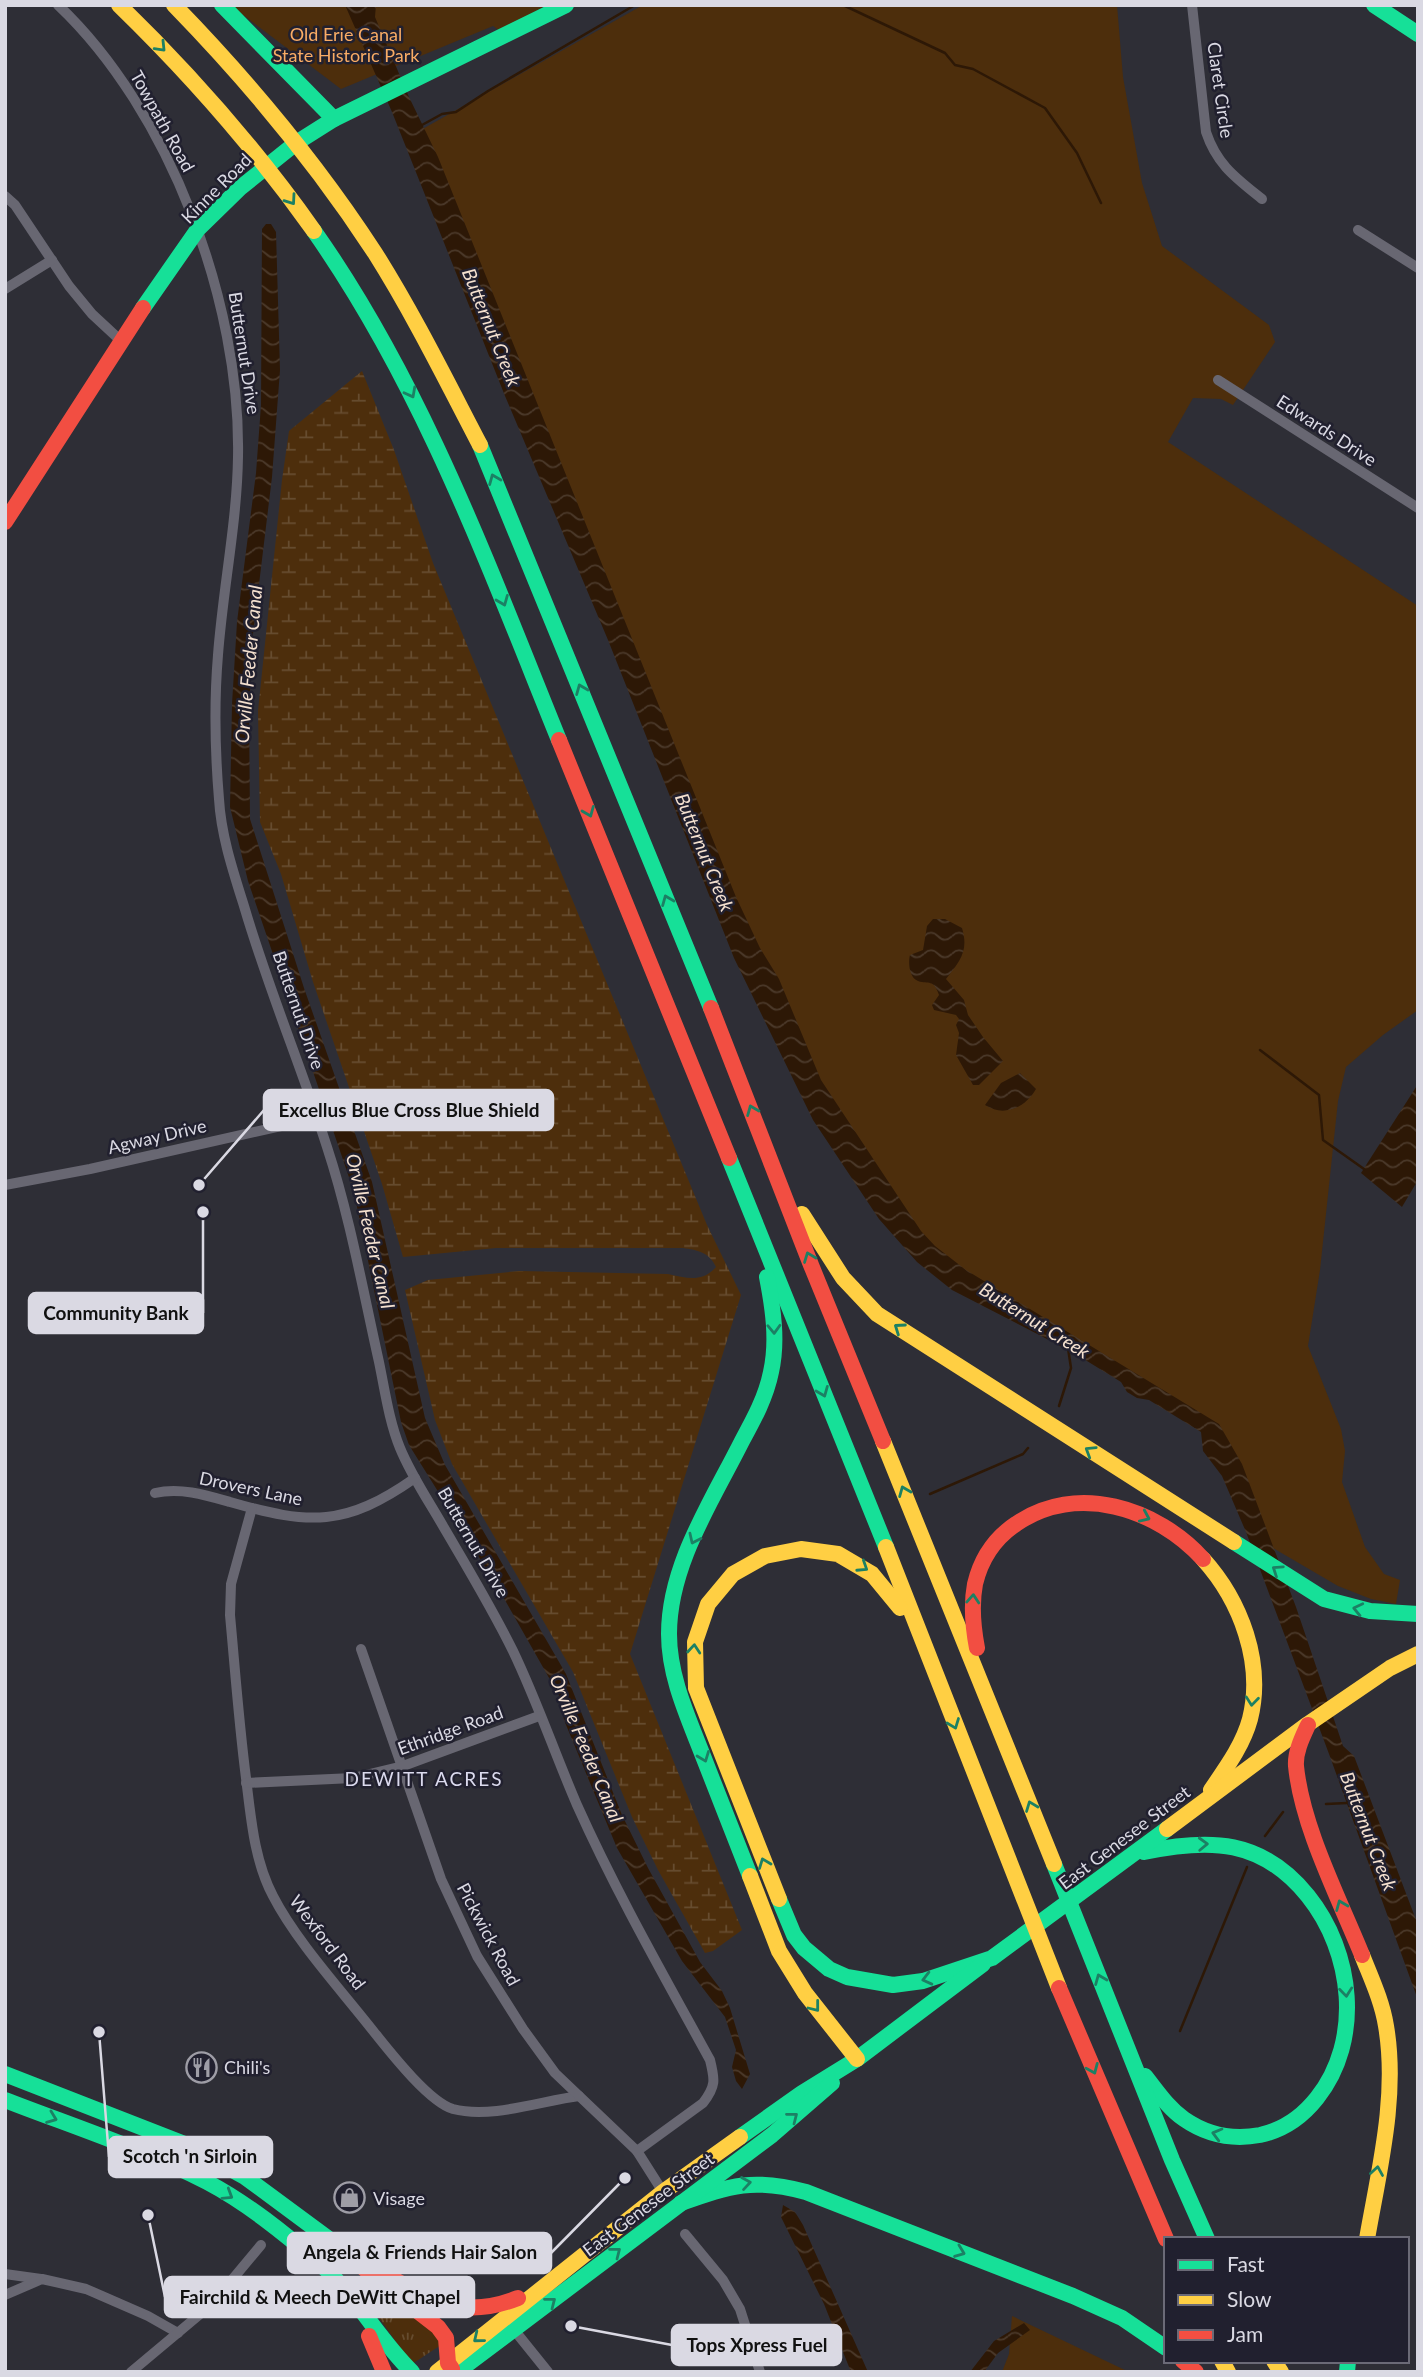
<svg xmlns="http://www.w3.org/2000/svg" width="1423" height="2377" font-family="Lato,sans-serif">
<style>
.grass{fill:url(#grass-tufts)}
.wetland{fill:url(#wetland-marsh)}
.green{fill:#4d2e0c}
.water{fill:url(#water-waves)}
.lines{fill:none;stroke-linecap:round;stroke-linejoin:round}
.stream{stroke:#2d1806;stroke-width:2.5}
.street{stroke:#686772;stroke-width:10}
.fast{stroke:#16e098;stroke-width:16}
.slow{stroke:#ffcf43;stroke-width:16}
.jam{stroke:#f24e42;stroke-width:16}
.oneway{stroke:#1c8064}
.labels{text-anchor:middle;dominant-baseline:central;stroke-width:5;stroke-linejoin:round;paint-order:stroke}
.park-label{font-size:18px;fill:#f9ac65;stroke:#21202f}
.street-label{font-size:18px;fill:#dad9e3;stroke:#21202f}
.poi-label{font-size:18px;fill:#dad9e3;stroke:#21202f;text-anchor:start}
.water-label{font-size:19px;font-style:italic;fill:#f4e0cf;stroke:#21202f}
.neighbourhood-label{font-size:19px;letter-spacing:2px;fill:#dbdaee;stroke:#21202f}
.leader{fill:none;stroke:#dad9e3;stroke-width:2.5}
.callout-dot{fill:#dad9e3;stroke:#21202f;stroke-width:2.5}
.callout{fill:#dad9e3;stroke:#dad9e3;stroke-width:2.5}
.callout-label{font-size:19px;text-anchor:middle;font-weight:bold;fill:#111}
</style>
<defs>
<pattern id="grass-tufts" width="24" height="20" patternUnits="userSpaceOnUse" patternTransform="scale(1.75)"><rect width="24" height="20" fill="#4d2e0c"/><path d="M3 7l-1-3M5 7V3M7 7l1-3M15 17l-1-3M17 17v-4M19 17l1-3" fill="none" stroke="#664c2f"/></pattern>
<pattern id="wetland-marsh" width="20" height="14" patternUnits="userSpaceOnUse" patternTransform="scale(1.75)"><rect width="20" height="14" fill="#4d2e0c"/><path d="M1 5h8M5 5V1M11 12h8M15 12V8" fill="none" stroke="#664c2f"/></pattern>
<pattern id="water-waves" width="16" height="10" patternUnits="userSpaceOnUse" patternTransform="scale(1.75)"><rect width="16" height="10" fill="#2d1806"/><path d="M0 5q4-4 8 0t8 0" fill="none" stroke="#4b392a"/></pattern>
</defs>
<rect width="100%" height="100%" fill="#2e2e36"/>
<!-- grass -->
<path class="grass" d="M358 2280 368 2283 432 2331 441 2345 412 2364 360 2291Z"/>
<!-- wetland -->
<path class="wetland" d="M362 371 394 450 433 563 707 1225 741 1295 630 1654 742 1930 713 1951 705 1953 658 1870 632 1817 573 1672 452 1464 435 1420 405 1290 428 1280 519 1271 668 1274C687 1278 702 1283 716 1267 710 1253 698 1250 683 1248H496L403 1257 382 1184 313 982 281 874 260 822 258 711 282 480 289 431Z"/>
<!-- green -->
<g class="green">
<path d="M230 5H547L500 31 493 26 341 89Z"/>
<path d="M643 5H1117L1123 77 1142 183 1162 246 1269 325 1275 342 1233 405 1221 399 1193 398 1168 442 1418 606V1010L1383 1035 1346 1067 1338 1101 1320 1270 1308 1346 1341 1429 1345 1451 1342 1482 1365 1547 1384 1574 1400 1580 1396 1604 1371 1599 1338 1586 1256 1538 1200 1421 932 1257 825 1114 412 135Z"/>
<path d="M1012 2316 1129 2372H1002L1009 2354Z"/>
</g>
<!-- water -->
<g class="water">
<path d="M345 5H376L375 17 409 97 438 157 736 897 760 948 779 979 821 1080 921 1231 935 1246 966 1270 1219 1424 1242 1464 1296 1607 1343 1746 1354 1756 1418 1925V2000L1329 1754 1246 1532 1222 1476 1203 1451 1201 1432 1149 1400 1137 1398 1127 1392 1121 1382 1074 1353 952 1290 917 1262 879 1219 813 1120 734 958 608 640 505 396 392 112Z"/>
<path d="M266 224H271L276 232 280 370 272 477 253 634 249 709 250 819 304 988 372 1182 425 1418 445 1465 566 1674 622 1815 648 1868 700 1962 722 1991 730 2008 750 2074 742 2089 736 2081 732 2067 736 2050 725 2017 682 1961 617 1848 564 1720 561 1699 497 1586 409 1445 401 1422 354 1192 248 881 230 807 232 704 237 622 256 473 261 405 262 229Z"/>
<path d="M933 919H945L962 928C969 951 960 961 946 979L964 1000 968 1015 983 1037 1003 1061 979 1085H973L956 1055 959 1033 956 1025 959 1019 956 1015 934 1010 932 1005 939 995C933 978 929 985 918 981 909 978 908 962 910 955L923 950 927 926Z"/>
<path d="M1020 1073 1036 1089C1026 1107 1004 1118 985 1105L1001 1083Z"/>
<path d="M1418 1084V1180L1402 1207 1361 1173Z"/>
<path d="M783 2205 795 2212 803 2225 868 2372H851L824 2304 781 2217Z"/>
<path d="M1024 2323 1030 2330 998 2353 984 2372H970L994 2341Z"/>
</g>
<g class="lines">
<!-- stream -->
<g class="stream">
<path d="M843 5 945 53 955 65 973 69 1045 108 1077 153 1101 203"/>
<path d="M422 125 442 114 456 112 488 91 635 5"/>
<path d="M1260 1050 1319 1095 1323 1140 1364 1169"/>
<path d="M1059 1406 1071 1368 1068 1348"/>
<path d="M930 1494 1023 1454 1028 1448"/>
<path d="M1326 1804 1347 1803"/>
<path d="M1265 1836 1283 1812"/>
<path d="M1180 2031 1247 1867"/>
</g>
<!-- street -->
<g class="street">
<path d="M58 5C170 111 241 303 238 457 237 523 223 588 218 655 214 702 215 751 219 799 221 835 233 871 244 906 268 988 301 1066 327 1147 350 1217 363 1291 379 1362 385 1391 389 1421 400 1448 411 1475 428 1500 443 1526 467 1567 492 1608 513 1651 537 1701 555 1754 577 1805 616 1892 664 1976 710 2060 715 2080 716 2086 703 2103L637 2151"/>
<path d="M1192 5 1206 132C1217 165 1236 178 1262 199"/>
<path d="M5 196 15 205 69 286 92 314 120 340"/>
<path d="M1358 230 1418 268"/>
<path d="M5 289 52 260"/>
<path d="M1218 380 1418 508"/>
<path d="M5 1185 90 1169 317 1118"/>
<path d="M155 1493C180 1487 206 1495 230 1502 310 1525 345 1527 415 1478"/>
<path d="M252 1508 231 1584 230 1615C235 1669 239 1724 246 1778 251 1818 254 1860 273 1896 296 1941 342 1991 374 2032 390 2052 429 2102 453 2109 491 2119 541 2101 579 2096"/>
<path d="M361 1649 441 1879 477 1956 523 2029 555 2073 637 2151 663 2192"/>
<path d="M246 1783 353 1778 403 1766 539 1716"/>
<path d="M685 2234 723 2280 740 2309 760 2372"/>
<path d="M5 2274 41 2279"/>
<path d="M5 2295 42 2279 86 2289 148 2316 178 2333"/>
<path d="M515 2331 548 2372"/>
<path d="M131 2372 211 2305 261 2245"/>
</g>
<!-- fast -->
<g class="fast">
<path d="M222 5 334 119"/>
<path d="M1374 5 1418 34"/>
<path d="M314 231C423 386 488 565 559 740"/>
<path d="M143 308 198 229 240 188 296 143 334 119 566 5"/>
<path d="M480 445 711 1008"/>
<path d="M729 1158 886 1547"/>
<path d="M1234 1542 1324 1599 1370 1611 1418 1614"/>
<path d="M1144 1852C1210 1838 1262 1839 1308 1896 1353 1952 1363 2040 1317 2098 1302 2117 1283 2130 1260 2135 1233 2140 1207 2135 1184 2119 1168 2108 1157 2091 1145 2076"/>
<path d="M1054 1864 1172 2160 1207 2239"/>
<path d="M750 1876C734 1836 719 1796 703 1756 688 1717 669 1677 669 1634 669 1565 712 1501 742 1441 754 1419 766 1397 771 1372 778 1341 773 1308 767 1277"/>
<path d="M779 1899 794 1935 804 1948 829 1969 847 1977 893 1985 923 1981 992 1958 1167 1829"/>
<path d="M5 2074 187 2145 245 2177 341 2248"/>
<path d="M5 2100C72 2126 143 2149 207 2182 247 2203 285 2234 319 2263 355 2294 378 2339 412 2372"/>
<path d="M740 2137 802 2093 857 2059 983 1964"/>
<path d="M681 2203C731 2185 754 2178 806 2192L1073 2296 1122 2318 1166 2348"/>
<path d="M457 2372 772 2135 832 2083"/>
<path d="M1347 2372 1348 2361"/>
</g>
<!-- slow -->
<g class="slow">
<path d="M119 5C191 75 256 149 314 231"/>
<path d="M174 5C248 81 317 164 375 253 414 315 446 380 480 445"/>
<path d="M802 1214 843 1278 877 1314 1234 1542"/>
<path d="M883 1441 1054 1864"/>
<path d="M886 1547 1059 1988"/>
<path d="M1203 1559C1241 1601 1264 1663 1250 1719 1243 1745 1226 1768 1211 1790"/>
<path d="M1167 1829 1308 1724 1390 1668 1418 1654"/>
<path d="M750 1876 779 1951 805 1993 857 2059"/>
<path d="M779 1899 696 1688 695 1642 708 1604 733 1574 765 1556 801 1549 838 1554 872 1574 900 1608"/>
<path d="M1362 1955C1371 1978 1382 2001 1386 2026 1398 2096 1379 2170 1367 2239"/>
<path d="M1222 2361 1228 2372"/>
<path d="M1274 2361 1281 2372"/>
<path d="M437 2372 663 2192 740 2137"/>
</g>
<!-- jam -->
<g class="jam">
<path d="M5 522 143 308"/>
<path d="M559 740 729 1158"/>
<path d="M711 1008 811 1265 883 1441"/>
<path d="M977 1648C973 1627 971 1605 975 1584 981 1559 995 1538 1016 1524 1076 1482 1157 1508 1203 1559"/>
<path d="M1308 1725C1302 1738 1295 1752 1296 1766 1302 1827 1339 1898 1362 1955"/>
<path d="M1059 1988 1166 2239"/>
<path d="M341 2248 375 2278 438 2327 446 2338 448 2363 452 2369"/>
<path d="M388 2276C434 2303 465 2319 518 2298"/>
<path d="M369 2336 384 2372"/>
<path d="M1183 2361 1196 2372"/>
</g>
</g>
<!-- one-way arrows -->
<defs><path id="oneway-chevron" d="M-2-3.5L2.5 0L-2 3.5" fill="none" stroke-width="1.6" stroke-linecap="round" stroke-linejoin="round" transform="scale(1.75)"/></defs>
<g class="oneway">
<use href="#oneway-chevron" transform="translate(161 47) rotate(46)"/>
<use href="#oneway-chevron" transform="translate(291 200) rotate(55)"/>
<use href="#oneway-chevron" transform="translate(411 393) rotate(62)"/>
<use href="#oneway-chevron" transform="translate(494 479) rotate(-112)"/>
<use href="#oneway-chevron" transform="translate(503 601) rotate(68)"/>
<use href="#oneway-chevron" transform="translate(581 689) rotate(-112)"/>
<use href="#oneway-chevron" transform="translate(589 812) rotate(68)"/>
<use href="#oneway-chevron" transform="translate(667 900) rotate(-112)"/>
<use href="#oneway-chevron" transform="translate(752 1110) rotate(-112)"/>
<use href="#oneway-chevron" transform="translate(809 1257) rotate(-111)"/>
<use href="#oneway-chevron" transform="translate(899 1328) rotate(-145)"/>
<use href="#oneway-chevron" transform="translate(774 1329) rotate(88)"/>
<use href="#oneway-chevron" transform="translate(823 1392) rotate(68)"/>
<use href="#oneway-chevron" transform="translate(1090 1451) rotate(-148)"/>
<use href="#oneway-chevron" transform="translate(904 1491) rotate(-112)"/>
<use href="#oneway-chevron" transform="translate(1145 1517) rotate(24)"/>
<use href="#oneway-chevron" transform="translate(694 1539) rotate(115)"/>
<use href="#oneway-chevron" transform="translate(863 1567) rotate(33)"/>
<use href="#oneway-chevron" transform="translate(1277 1570) rotate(-146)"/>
<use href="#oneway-chevron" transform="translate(973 1599) rotate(-86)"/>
<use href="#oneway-chevron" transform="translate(1358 1609) rotate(-167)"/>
<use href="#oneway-chevron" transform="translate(694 1649) rotate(-85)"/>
<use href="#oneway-chevron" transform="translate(1252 1701) rotate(96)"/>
<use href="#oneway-chevron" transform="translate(954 1724) rotate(69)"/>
<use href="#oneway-chevron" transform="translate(704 1757) rotate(69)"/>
<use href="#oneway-chevron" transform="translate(1031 1806) rotate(-111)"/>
<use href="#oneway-chevron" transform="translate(1203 1844) rotate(-2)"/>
<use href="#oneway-chevron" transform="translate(764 1863) rotate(-111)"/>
<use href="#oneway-chevron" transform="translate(1341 1905) rotate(-112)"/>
<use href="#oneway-chevron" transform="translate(927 1979) rotate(166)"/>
<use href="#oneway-chevron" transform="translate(1100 1979) rotate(-112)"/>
<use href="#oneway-chevron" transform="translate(1346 1992) rotate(84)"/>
<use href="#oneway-chevron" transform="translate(815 2007) rotate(52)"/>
<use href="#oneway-chevron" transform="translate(1093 2069) rotate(67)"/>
<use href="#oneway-chevron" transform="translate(793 2117) rotate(-38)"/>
<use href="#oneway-chevron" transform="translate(52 2118) rotate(21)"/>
<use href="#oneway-chevron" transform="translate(1217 2134) rotate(-165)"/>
<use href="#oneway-chevron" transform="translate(1377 2171) rotate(-81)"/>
<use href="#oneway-chevron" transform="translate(746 2183) rotate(-9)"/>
<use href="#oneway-chevron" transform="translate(228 2195) rotate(32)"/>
<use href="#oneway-chevron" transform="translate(616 2252) rotate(-38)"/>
<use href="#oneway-chevron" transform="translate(960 2252) rotate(21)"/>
<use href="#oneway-chevron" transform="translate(551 2302) rotate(-38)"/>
<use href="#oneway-chevron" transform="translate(478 2338) rotate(141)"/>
</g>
<!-- icons -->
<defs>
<symbol id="restaurant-ring" viewBox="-11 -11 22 22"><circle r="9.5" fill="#21202f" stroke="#9e9da6" stroke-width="1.5"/><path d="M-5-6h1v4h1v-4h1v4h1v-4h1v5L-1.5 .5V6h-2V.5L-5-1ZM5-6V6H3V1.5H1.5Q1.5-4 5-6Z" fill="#9e9da6"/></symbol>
<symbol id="shop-ring" viewBox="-11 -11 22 22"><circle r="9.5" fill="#21202f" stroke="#9e9da6" stroke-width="1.5"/><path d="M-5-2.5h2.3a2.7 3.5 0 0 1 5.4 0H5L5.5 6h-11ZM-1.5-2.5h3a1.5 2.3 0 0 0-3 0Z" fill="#9e9da6"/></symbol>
</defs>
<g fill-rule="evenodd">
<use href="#restaurant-ring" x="184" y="2050" width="35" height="35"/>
<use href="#shop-ring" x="332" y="2180" width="35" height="35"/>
</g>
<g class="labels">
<!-- park labels -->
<g class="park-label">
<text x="346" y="34">Old Erie Canal<tspan x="346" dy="21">State Historic Park</tspan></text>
</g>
<!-- street labels -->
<g class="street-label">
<text transform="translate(1221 90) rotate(82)">Claret Circle</text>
<text transform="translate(163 121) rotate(61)">Towpath Road</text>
<text transform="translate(216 188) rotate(-45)">Kinne Road</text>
<text transform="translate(245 353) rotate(81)">Butternut Drive</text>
<text transform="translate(1327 430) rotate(33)">Edwards Drive</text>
<text transform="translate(299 1010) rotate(71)">Butternut Drive</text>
<text transform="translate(157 1136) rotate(-13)">Agway Drive</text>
<text transform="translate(251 1488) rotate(12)">Drovers Lane</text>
<text transform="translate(474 1542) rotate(60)">Butternut Drive</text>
<text transform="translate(450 1730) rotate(-20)">Ethridge Road</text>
<text transform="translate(1124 1837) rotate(-37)">East Genesee Street</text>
<text transform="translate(489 1934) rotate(62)">Pickwick Road</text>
<text transform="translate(328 1942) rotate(53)">Wexford Road</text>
<text transform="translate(648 2204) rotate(-37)">East Genesee Street</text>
</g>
<!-- poi labels -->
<g class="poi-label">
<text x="224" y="2067">Chili's</text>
<text x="373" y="2198">Visage</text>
</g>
<!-- water labels -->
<g class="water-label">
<text transform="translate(492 327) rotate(68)">Butternut Creek</text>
<text transform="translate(248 664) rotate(-85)">Orville Feeder Canal</text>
<text transform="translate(705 852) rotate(68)">Butternut Creek</text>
<text transform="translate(371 1231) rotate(77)">Orville Feeder Canal</text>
<text transform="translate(1035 1320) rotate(32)">Butternut Creek</text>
<text transform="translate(587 1748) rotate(67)">Orville Feeder Canal</text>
<text transform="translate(1369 1831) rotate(69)">Butternut Creek</text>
</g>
<!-- neighbourhood labels -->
<g class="neighbourhood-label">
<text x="424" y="1778">DEWITT ACRES</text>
</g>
</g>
<!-- callouts -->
<path class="leader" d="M199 1185L264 1110M203 1212L203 1313M99 2032L109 2157M625 2178L551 2253M148 2215L165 2297M571 2326L672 2345"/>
<g class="callout-dot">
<circle cx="199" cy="1185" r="7"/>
<circle cx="203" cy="1212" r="7"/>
<circle cx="99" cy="2032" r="7"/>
<circle cx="625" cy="2178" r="7"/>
<circle cx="148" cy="2215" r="7"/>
<circle cx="571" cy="2326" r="7"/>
</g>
<g class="callout">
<rect x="264" y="1090" width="289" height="40" rx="7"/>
<rect x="29" y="1293" width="174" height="40" rx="7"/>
<rect x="109" y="2137" width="163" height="40" rx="7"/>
<rect x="288" y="2233" width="263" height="40" rx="7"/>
<rect x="165" y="2277" width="309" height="40" rx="7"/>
<rect x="672" y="2325" width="169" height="40" rx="7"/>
</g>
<g class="callout-label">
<text x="409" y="1117">Excellus Blue Cross Blue Shield</text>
<text x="116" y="1320">Community Bank</text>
<text x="190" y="2163">Scotch 'n Sirloin</text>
<text x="420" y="2259">Angela &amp; Friends Hair Salon</text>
<text x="320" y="2304">Fairchild &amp; Meech DeWitt Chapel</text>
<text x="757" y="2352">Tops Xpress Fuel</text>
</g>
<!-- border -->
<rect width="1423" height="2377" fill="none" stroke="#dad9e3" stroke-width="14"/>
<!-- legend -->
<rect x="1164" y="2237" width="245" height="126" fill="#21202f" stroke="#6b6a77" stroke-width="2"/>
<rect x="1178" y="2260" width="35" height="10" fill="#16e098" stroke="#6b6a77" stroke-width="2"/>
<text x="1227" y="2272" font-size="21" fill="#dad9e3">Fast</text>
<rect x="1178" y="2295" width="35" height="10" fill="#ffcf43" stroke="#6b6a77" stroke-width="2"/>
<text x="1227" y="2307" font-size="21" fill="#dad9e3">Slow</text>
<rect x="1178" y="2330" width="35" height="10" fill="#f24e42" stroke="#6b6a77" stroke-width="2"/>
<text x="1227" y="2342" font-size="21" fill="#dad9e3">Jam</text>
</svg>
